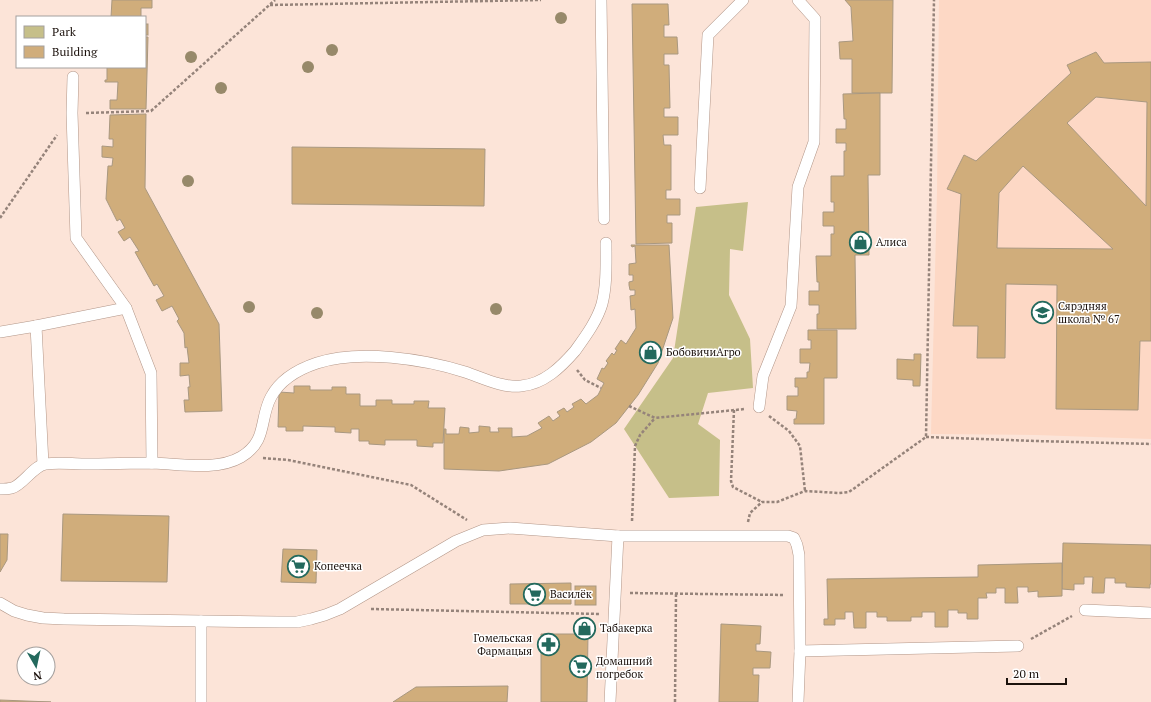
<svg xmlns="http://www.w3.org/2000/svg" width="1151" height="702" font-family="'PT Serif',serif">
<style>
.built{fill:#fdd8c5}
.green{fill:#c6bf89}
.building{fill:#d0ad7b;stroke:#a99880;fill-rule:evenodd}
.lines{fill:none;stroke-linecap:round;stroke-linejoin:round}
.service-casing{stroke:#b29688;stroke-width:12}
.path{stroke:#95837a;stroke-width:2.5;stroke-dasharray:3 2;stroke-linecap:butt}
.service{stroke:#fff;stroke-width:11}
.tree{fill:#97896a}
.labels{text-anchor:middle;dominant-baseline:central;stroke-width:3;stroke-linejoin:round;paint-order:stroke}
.poi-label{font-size:11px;fill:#1c120d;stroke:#fff;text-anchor:start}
</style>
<rect width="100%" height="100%" fill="#fce4d8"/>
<!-- built -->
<path class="built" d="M939 0H1151V439L1036 435 931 434 937 191Z"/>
<!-- green -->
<path class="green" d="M748 202 743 251 730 249 729 295 750 339 753 388 708 393 698 424 720 440 719 496 669 498 624 429 673 358 696 207Z"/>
<!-- building -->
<g class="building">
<path d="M112 0H152V8H141V17H111Z"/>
<path d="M845 0H893L892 93H852V59H840L839 42 853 41 851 7Z"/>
<path d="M632 4H668L669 25H664V37H677L678 54H664V65H669L670 108H664V117H678V135H663L664 145H671V190H666V199H680V215H667V223H672V243L636 244Z"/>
<rect x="145" y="24" width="3" height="11"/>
<path d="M145 37H148L146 109H110V100H117L118 82H105V80H107V67H145Z"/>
<path d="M1096 52 1104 63 1151 62V341H1140L1138 410 1056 409 1057 285 1006 284 1005 358H977L978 326H953L961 194 947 189 964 155 976 161 1071 73 1067 65ZM1096 97 1147 102 1146 206 1067 123ZM1023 166 1113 249 997 248 999 193Z"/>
<path d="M880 93V175H868L869 255H855L856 329H817V314H819V305H809V291H819V282H817L816 256H831V234H834V226H823V212H834V202H831V176H844V151H846V143H836V129H846V119H844L843 94Z"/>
<path d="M146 114 145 188 219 324 222 411 185 412 184 400H189L188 387H190L189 375 180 376V363H189L187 347 185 348 184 333 177 321 179 319 172 306 162 311 156 300 164 296 157 284 154 286 135 252 139 251 130 237 124 241 118 232 125 228 120 219 117 221 106 199 108 166H112L113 158 102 157V146L113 147V139H109L110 115Z"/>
<path d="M292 147 485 149 484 206 292 204Z"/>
<path d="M631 245H669L673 318 658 363 638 395 616 423 591 442 548 464 499 471 444 469V429H446V434H459L460 427 469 428V433L479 432V426L490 427V432H499L498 428H512V437L527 436 542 428 538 423 549 416 553 421 560 416 557 412 564 408 567 412 574 407 572 404 581 399 586 404 598 395 604 383 597 379 602 368 604 369 608 363 606 361 612 353 614 355 617 350 615 349 621 340 626 344 636 328 635 309 631 310 630 296 635 295V290H630L629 285V282L633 281V275H629V264L636 263 635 246 632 247Z"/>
<path d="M808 330H837V378H824V424H794V419H796L797 411 787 410V396H798V387H795V378H807V372H809L810 363H800V349H811V340H808Z"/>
<path d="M914 354H921L920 386H913V380L897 379V359L914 360Z"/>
<path d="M294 386H310V390H332V387H346V394H360V406H376V400H392V404H414V401H429L428 408H445L443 443H433V447L417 446V440H385V445L369 444V441H359V429H351V433L335 432V427L303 426V431H286V427H278L279 392 294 393Z"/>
<path d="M63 514 169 516 167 582 61 581Z"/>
<path d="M0 534H8L7 560 0 572Z"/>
<path d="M1063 543 1151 545V584H1150V588L1126 587V583H1115V578H1105L1104 593H1092L1093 577H1084V584H1074V590L1062 589Z"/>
<path d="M283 549 317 550 316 583 281 582Z"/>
<path d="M1062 563V596L1038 597V591L1028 592V587H1017L1018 603H1005V588H996V593H986L987 598H978V619H967V613H958V610H948V627H935V612H922V617H911V621H887V617H877V612H866V628H854L853 612H845V619H835V625H824V619H828L827 579 978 577V565Z"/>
<path d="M571 583V604H510V584Z"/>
<rect x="575" y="586" width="21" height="19"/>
<path d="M721 624 761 626 760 644H756V651L771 652 770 668H753V675H759L758 702H719Z"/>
<path d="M541 634H588L587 702H541Z"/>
<path d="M508 686 507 702H393L416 687Z"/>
<path d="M0 700 51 702H0Z"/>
</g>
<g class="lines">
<defs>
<g id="service">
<path d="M601 0 604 219"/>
<path d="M73 77 72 113 76 238 126 308 151 373 152 463"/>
<path d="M700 188 708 35 743 0"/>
<path d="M36 326 126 308"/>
<path d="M0 332 36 326 43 464"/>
<path d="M759 407 763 376 791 306 798 187 814 142 815 19 798 0"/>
<path d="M0 489C4 489 8 489 12 488 23 485 34 465 46 464 58 462 72 464 84 464 107 464 131 463 154 463 181 464 217 471 241 457 268 441 259 419 271 397 280 380 299 369 317 363 359 349 424 359 465 372 483 378 502 388 521 386 544 384 561 367 575 351 585 337 597 321 602 304 607 284 606 263 606 243"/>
<path d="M0 603 14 611 27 615 43 618 64 619 279 622H297L311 619 325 615 340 609 456 541 483 530 510 528 618 536H788L794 538 797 545 799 555 800 651 798 702"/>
<path d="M1085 610 1151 613"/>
<path d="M201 621V702"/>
<path d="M800 651 1018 646"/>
<path d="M610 702 618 536"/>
</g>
</defs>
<!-- service casing -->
<use href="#service" class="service-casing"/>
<!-- path -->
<g class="path">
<path d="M270 5 541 0"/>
<path d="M86 113 151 111 275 0"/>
<path d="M0 218 57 135"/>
<path d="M577 370 585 380 601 388"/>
<path d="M629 406 655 418 745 409"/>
<path d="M734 410 731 481 733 487 762 502"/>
<path d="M769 416 789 431 800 446 805 491"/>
<path d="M926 437 1036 441 1151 444"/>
<path d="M263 458 288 460 411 485 467 520"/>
<path d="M632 521 635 446 640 435 655 418"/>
<path d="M748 522 750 513 762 502H777L805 491 839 493 849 492 926 437 934 0"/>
<path d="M630 593 785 595"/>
<path d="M371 609 600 614"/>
<path d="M1031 639 1072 616"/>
<path d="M675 702 676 594"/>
</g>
<!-- service -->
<use href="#service" class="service"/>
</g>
<!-- trees -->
<g class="tree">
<circle cx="561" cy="18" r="6"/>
<circle cx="332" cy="50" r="6"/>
<circle cx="191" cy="57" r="6"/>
<circle cx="308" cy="67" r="6"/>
<circle cx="221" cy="88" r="6"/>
<circle cx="188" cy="181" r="6"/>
<circle cx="249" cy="307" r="6"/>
<circle cx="496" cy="309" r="6"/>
<circle cx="317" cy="313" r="6"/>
</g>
<!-- icons -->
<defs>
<symbol id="shop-ring" viewBox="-11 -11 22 22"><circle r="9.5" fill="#fff" stroke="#23695d" stroke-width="1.5"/><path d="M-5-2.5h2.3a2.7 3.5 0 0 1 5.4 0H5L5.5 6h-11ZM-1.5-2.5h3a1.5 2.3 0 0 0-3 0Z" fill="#23695d"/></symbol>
<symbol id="school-ring" viewBox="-11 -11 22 22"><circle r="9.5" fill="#fff" stroke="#23695d" stroke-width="1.5"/><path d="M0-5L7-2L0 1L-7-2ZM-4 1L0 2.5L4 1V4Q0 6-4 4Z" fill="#23695d"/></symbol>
<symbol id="supermarket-ring" viewBox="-11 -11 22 22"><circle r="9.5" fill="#fff" stroke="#23695d" stroke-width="1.5"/><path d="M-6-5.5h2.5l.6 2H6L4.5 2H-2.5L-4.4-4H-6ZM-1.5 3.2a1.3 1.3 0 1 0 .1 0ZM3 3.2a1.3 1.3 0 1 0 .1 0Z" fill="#23695d"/></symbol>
<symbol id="pharmacy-ring" viewBox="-11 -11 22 22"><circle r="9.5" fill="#fff" stroke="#23695d" stroke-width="1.5"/><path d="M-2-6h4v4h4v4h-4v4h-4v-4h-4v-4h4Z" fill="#23695d"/></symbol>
</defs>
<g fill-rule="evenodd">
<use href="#shop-ring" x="848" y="230" width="25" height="25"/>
<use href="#school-ring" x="1030" y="300" width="25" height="25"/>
<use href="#shop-ring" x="638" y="340" width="25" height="25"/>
<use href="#supermarket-ring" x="286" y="554" width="25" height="25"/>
<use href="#supermarket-ring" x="522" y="582" width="25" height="25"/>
<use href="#shop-ring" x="572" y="616" width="25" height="25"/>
<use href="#pharmacy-ring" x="536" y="632" width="25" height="25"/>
<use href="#supermarket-ring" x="568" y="654" width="25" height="25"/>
</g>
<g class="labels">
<!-- poi labels -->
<g class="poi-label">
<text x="876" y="242">Алиса</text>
<text x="1058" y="306">Сярэдняя<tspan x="1058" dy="13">школа № 67</tspan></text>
<text x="666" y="352">БобовичиАгро</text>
<text x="314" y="566">Копеечка</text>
<text x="550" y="594">Василёк</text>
<text x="600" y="628">Табакерка</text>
<text x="532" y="638" text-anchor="end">Гомельская<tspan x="532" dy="13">Фармацыя</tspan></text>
<text x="596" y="661">Домашний<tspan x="596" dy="13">погребок</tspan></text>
</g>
</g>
<!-- legend -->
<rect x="16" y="16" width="130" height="52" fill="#ffffff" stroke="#a4a09e"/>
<rect x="24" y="26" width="20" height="12" fill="#c6bf89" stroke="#a4a09e"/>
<text x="52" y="36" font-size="12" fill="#1c120d">Park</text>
<rect x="24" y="46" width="20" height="12" fill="#d0ad7b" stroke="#a4a09e"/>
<text x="52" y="56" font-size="12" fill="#1c120d">Building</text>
<!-- north arrow -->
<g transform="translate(36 666) rotate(171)"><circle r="19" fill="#ffffff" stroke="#a4a09e"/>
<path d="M0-3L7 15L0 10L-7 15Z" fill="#23695d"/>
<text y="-6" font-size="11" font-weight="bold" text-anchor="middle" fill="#1c120d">N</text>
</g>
<!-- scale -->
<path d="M1007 678v6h59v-6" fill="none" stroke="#1c120d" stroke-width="2"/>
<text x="1013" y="678" font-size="12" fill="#1c120d" stroke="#ffffff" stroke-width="3" paint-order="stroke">20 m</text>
</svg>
